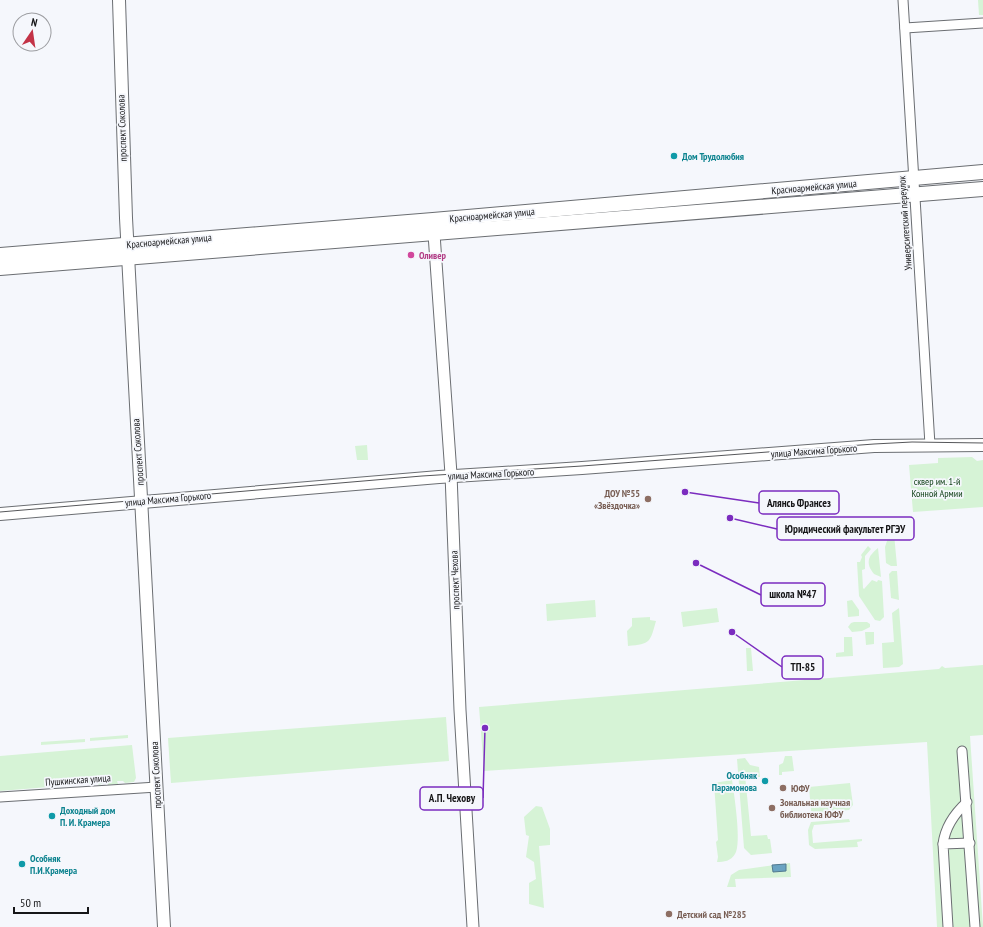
<svg xmlns="http://www.w3.org/2000/svg" width="983" height="927" font-family="'PT Sans Narrow',sans-serif">
<style>
.green{fill:#d6f3d6}
.water{fill:#6aa3c2;stroke:#51798f}
.lines{fill:none;stroke-linecap:round;stroke-linejoin:round}
.minor-casing{stroke:#6b6e72;stroke-width:11}
.tertiary-casing{stroke:#6b6e72;stroke-width:13}
.secondary-casing{stroke:#6b6e72;stroke-width:14}
.primary-casing{stroke:#6b6e72;stroke-width:16}
.minor{stroke:#fff;stroke-width:9}
.tertiary{stroke:#fff;stroke-width:11}
.secondary{stroke:#fff;stroke-width:12}
.primary{stroke:#fff;stroke-width:14}
.tram{stroke:#56575a;stroke-width:1}
.culture-dot{fill:#0f9aa8;stroke:#f5f7fc;stroke-width:1.5}
.hotel-dot{fill:#d1479c;stroke:#f5f7fc;stroke-width:1.5}
.education-dot{fill:#8d6e63;stroke:#f5f7fc;stroke-width:1.5}
.labels{text-anchor:middle;dominant-baseline:central;stroke-width:3.5;stroke-linejoin:round;paint-order:stroke}
.street-label{font-size:10px;fill:#161618;stroke:#f5f7fc}
.culture-label{font-size:10px;font-weight:bold;fill:#0d838f;stroke:#f5f7fc;text-anchor:start}
.hotel-label{font-size:10px;font-weight:bold;fill:#b23c85;stroke:#f5f7fc;text-anchor:start}
.park-label{font-size:10px;fill:#114118;stroke:#f5f7fc}
.education-label{font-size:10px;font-weight:bold;fill:#785e54;stroke:#f5f7fc;text-anchor:start}
.leader{fill:none;stroke:#7b2cbf;stroke-width:1.5}
.callout-dot{fill:#7b2cbf;stroke:#f5f7fc;stroke-width:1.5}
.callout{fill:#f5f7fc;stroke:#7b2cbf;stroke-width:1.5}
.callout-label{font-size:11px;text-anchor:middle;font-weight:bold;fill:#161618}
</style>
<rect width="100%" height="100%" fill="#f5f7fc"/>
<!-- green -->
<g class="green">
<path d="M978 0H983V15H979Z"/>
<path d="M367 445 368 460H357L355 446Z"/>
<path d="M972 457 977 461 983 460V507L913 512 909 465 938 463V458Z"/>
<path d="M876 517 877 536 869 537 868 518Z"/>
<path d="M894 534 897 566H891L886 563 885 547 889 535Z"/>
<path d="M868 546 871 549 865 556V569L862 570 863 588 864 589 872 580 877 582 878 580 882 581 884 617 880 621 875 620 859 596 857 562H860L862 557 861 555Z"/>
<path d="M878 548 881 577 874 574C865 563 868 556 878 548Z"/>
<path d="M892 571H897L899 600 891 598 889 574Z"/>
<path d="M595 600 596 617 547 621 546 604Z"/>
<path d="M852 600 859 610V616L848 617 847 601Z"/>
<path d="M717 608 719 622 683 627 681 612Z"/>
<path d="M899 608 903 664 899 667 883 668 882 643 894 642 892 613Z"/>
<path d="M650 617V620L656 621C650 642 651 644 628 646L627 631 632 626V618Z"/>
<path d="M854 622H867L870 624V627L862 631 852 632 848 627 851 623Z"/>
<path d="M865 632H874V644L866 645Z"/>
<path d="M844 637H852L853 656 836 657V653L844 652Z"/>
<path d="M746 648H751L753 671H747Z"/>
<path d="M983 665V735L970 736 983 927H937L927 742 484 771 479 707 939 669 942 666 945 668Z"/>
<path d="M446 717 449 761 171 783 168 738Z"/>
<path d="M128 735V738L90 741V738Z"/>
<path d="M85 739V742L41 745V742Z"/>
<path d="M132 745 136 778 134 782 125 783 123 781H117L118 784 108 785 106 782 99 785 97 783 0 791V756Z"/>
<path d="M785 756H792L794 771 782 772V775H779V765L783 763Z"/>
<path d="M745 758 750 765 759 767 760 777H758L757 774 745 775 751 836 767 835 768 839H770L772 853 751 855 744 848 737 759Z"/>
<path d="M732 780C734 794 742 844 735 854 731 861 724 862 717 862L718 857 716 842 718 840 714 783Z"/>
<path d="M850 783 853 805 849 810 817 813 811 811 809 787Z"/>
<path d="M536 806 542 807 550 829V845L539 846 544 908 529 904V883L536 879 534 862 526 857 529 836 526 835 524 817Z"/>
<path d="M849 819 850 822 814 825 812 831 813 843 862 839V841L857 842 858 847 815 849 809 845 808 830 811 822Z"/>
<path d="M790 863 791 877 735 879 736 887H727L731 875 739 870Z"/>
</g>
<!-- water -->
<path class="water" d="M786 864V871L773 872 772 865Z"/>
<g class="lines">
<defs>
<g id="minor">
<path d="M903 0 930 445"/>
<path d="M905 28 983 23"/>
<path d="M962 751 975 927"/>
<path d="M0 797 157 787"/>
<path d="M943 844C945 828 955 813 967 802"/>
<path d="M948 927 943 844 970 843"/>
</g>
<path id="tertiary" d="M434 234 451 474 460 710 473 927"/>
<g id="secondary">
<path d="M119 0 126 218 164 927"/>
<path d="M0 514 439 477 582 468 874 446 983 445"/>
</g>
<g id="primary">
<path d="M0 255 433 220 983 172"/>
<path d="M0 268 983 189"/>
</g>
</defs>
<!-- minor casing -->
<use href="#minor" class="minor-casing"/>
<!-- tertiary casing -->
<use href="#tertiary" class="tertiary-casing"/>
<!-- secondary casing -->
<use href="#secondary" class="secondary-casing"/>
<!-- primary casing -->
<use href="#primary" class="primary-casing"/>
<!-- minor -->
<use href="#minor" class="minor"/>
<!-- tertiary -->
<use href="#tertiary" class="tertiary"/>
<!-- secondary -->
<use href="#secondary" class="secondary"/>
<!-- primary -->
<use href="#primary" class="primary"/>
<!-- tram -->
<path class="tram" d="M0 512 422 476 582 466 874 444 912 442 983 443"/>
</g>
<!-- markers -->
<g class="culture-dot">
<circle cx="674" cy="156" r="4"/>
<circle cx="765" cy="781" r="4"/>
<circle cx="52" cy="816" r="4"/>
<circle cx="22" cy="864" r="4"/>
</g>
<circle class="hotel-dot" cx="411" cy="255" r="4"/>
<g class="education-dot">
<circle cx="648" cy="499" r="4"/>
<circle cx="783" cy="788" r="4"/>
<circle cx="772" cy="808" r="4"/>
<circle cx="669" cy="914" r="4"/>
</g>
<g class="labels">
<!-- street labels -->
<g class="street-label">
<text transform="translate(122 128) rotate(-92)">проспект Соколова</text>
<text transform="translate(814 187) rotate(-5)">Красноармейская улица</text>
<text transform="translate(492 215) rotate(-5)">Красноармейская улица</text>
<text transform="translate(905 223) rotate(-94)">Университетский переулок</text>
<text transform="translate(169 241) rotate(-5)">Красноармейская улица</text>
<text transform="translate(814 451) rotate(-4)">улица Максима Горького</text>
<text transform="translate(138 452) rotate(-94)">проспект Соколова</text>
<text transform="translate(491 474) rotate(-3)">улица Максима Горького</text>
<text transform="translate(168 499) rotate(-5)">улица Максима Горького</text>
<text transform="translate(455 580) rotate(-92)">проспект Чехова</text>
<text transform="translate(156 775) rotate(-93)">проспект Соколова</text>
<text transform="translate(78 780) rotate(-4)">Пушкинская улица</text>
</g>
<!-- culture labels -->
<g class="culture-label">
<text x="682" y="156">Дом Трудолюбия</text>
<text x="757" y="775" text-anchor="end">Особняк<tspan x="757" dy="12">Парамонова</tspan></text>
<text x="60" y="810">Доходный дом<tspan x="60" dy="12">П. И. Крамера</tspan></text>
<text x="30" y="858">Особняк<tspan x="30" dy="12">П.И.Крамера</tspan></text>
</g>
<!-- hotel labels -->
<g class="hotel-label">
<text x="419" y="255">Оливер</text>
</g>
<!-- park labels -->
<g class="park-label">
<text x="937" y="481">сквер им. 1-й<tspan x="937" dy="12">Конной Армии</tspan></text>
</g>
<!-- education labels -->
<g class="education-label">
<text x="640" y="493" text-anchor="end">ДОУ №55<tspan x="640" dy="12">«Звёздочка»</tspan></text>
<text x="791" y="788">ЮФУ</text>
<text x="780" y="802">Зональная научная<tspan x="780" dy="12">библиотека ЮФУ</tspan></text>
<text x="677" y="914">Детский сад №285</text>
</g>
</g>
<!-- callouts -->
<path class="leader" d="M685 492L759 503M730 518L777 529M696 563L761 595M732 632L782 667M485 728L483 798"/>
<g class="callout-dot">
<circle cx="685" cy="492" r="4"/>
<circle cx="730" cy="518" r="4"/>
<circle cx="696" cy="563" r="4"/>
<circle cx="732" cy="632" r="4"/>
<circle cx="485" cy="728" r="4"/>
</g>
<g class="callout">
<rect x="759" y="491" width="80" height="23" rx="4"/>
<rect x="777" y="517" width="137" height="23" rx="4"/>
<rect x="761" y="583" width="64" height="23" rx="4"/>
<rect x="782" y="656" width="41" height="23" rx="4"/>
<rect x="420" y="787" width="63" height="23" rx="4"/>
</g>
<g class="callout-label">
<text x="799" y="507">Алянсь Франсез</text>
<text x="845" y="533">Юридический факультет РГЭУ</text>
<text x="793" y="598">школа №47</text>
<text x="803" y="671">ТП-85</text>
<text x="452" y="802">А.П. Чехову</text>
</g>
<!-- north arrow -->
<g transform="translate(32 32) rotate(13)"><circle r="19" fill="#f5f7fc" stroke="#9c9da1"/>
<path d="M0-3L7 15L0 10L-7 15Z" fill="#c33347"/>
<text y="-6" font-size="11" font-weight="bold" text-anchor="middle" fill="#161618">N</text>
</g>
<!-- scale -->
<path d="M14 907v6h74v-6" fill="none" stroke="#161618" stroke-width="2"/>
<text x="20" y="907" font-size="12" fill="#161618" stroke="#f5f7fc" stroke-width="3" paint-order="stroke">50 m</text>
</svg>
